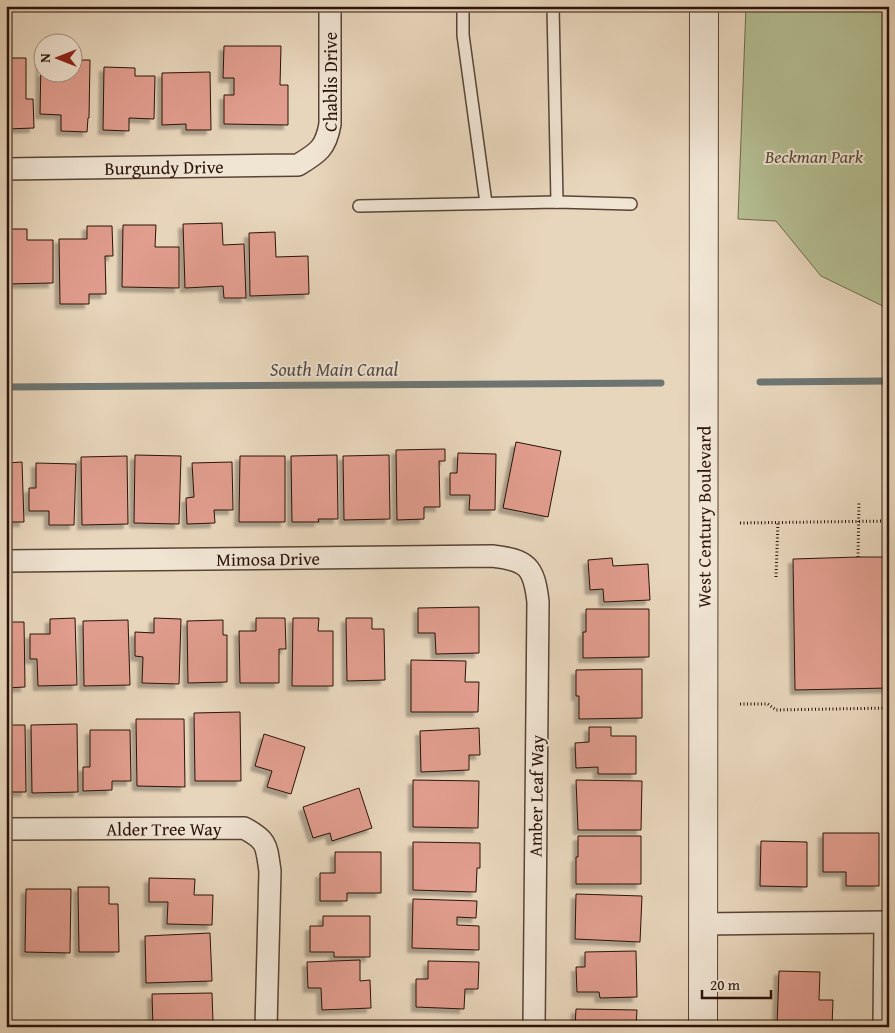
<svg xmlns="http://www.w3.org/2000/svg" width="895" height="1033" font-family="'Gentium Book Plus',serif">
<style>
.green{fill:#b4be92;stroke:#6f684e}
.lines{fill:none;stroke-linecap:round;stroke-linejoin:round}
.stream{stroke:#6d7572;stroke-width:7}
.building{fill:#e19d8e;stroke:#2a120a;filter:url(#shadow)}
.service-casing{stroke:#5a4336;stroke-width:14}
.minor-casing{stroke:#5a4336;stroke-width:24}
.tertiary-casing{stroke:#5a4336;stroke-width:30}
.path{stroke:#2a120a;stroke-width:3;stroke-dasharray:1 2.5;stroke-linecap:butt}
.service{stroke:#f0e4d3;stroke-width:11}
.minor{stroke:#f0e4d3;stroke-width:21}
.tertiary{stroke:#f0e4d3;stroke-width:28}
.labels{text-anchor:middle;dominant-baseline:central;stroke-width:4;stroke-linejoin:round;paint-order:stroke}
.street-label{font-size:18px;fill:#2a120a;stroke:#f0e4d3}
.park-label{font-size:18px;font-style:italic;fill:#534633;stroke:#f0e4d3}
.water-label{font-size:19px;font-style:italic;fill:#514c47;stroke:#f0e4d3}
</style>
<defs>
<filter id="shadow"><feDropShadow dx="-4.5" dy="4.5" stdDeviation="1" flood-color="#0004"/></filter>
</defs>
<rect width="100%" height="100%" fill="#e8d6bc"/>
<filter id="stains"><feTurbulence type="fractalNoise" baseFrequency=".004" numOctaves="4"/><feColorMatrix values="0 0 0 0 .2 0 0 0 0 .09 0 0 0 0 .02 0 0 0 .5 -.17"/></filter>
<radialGradient id="worn" r=".72"><stop offset=".6" stop-color="#630" stop-opacity="0"/><stop offset="1" stop-color="#630" stop-opacity=".3"/></radialGradient>
<!-- green -->
<path class="green" d="M746 6H889V309L821 276 776 221 738 219Z"/>
<g class="lines">
<!-- stream -->
<g class="stream">
<path d="M760 382 889 381"/>
<path d="M6 387 661 383"/>
</g>
</g>
<!-- building -->
<g class="building">
<path d="M224 46H281L280 85H288V125L224 124V95H234V78H223Z"/>
<path d="M6 58H26V99H33L34 128 6 129Z"/>
<path d="M41 59H42V72H72V60H90L89 118H88L87 132 61 131V115L40 114Z"/>
<path d="M104 67 135 68V76H155L154 119 129 118V131L103 130Z"/>
<path d="M210 72 211 130H186V124L162 125V73Z"/>
<path d="M222 223 223 245 244 244 246 298H224L223 286 185 288 183 224Z"/>
<path d="M123 225H156L155 247H179V288L122 287Z"/>
<path d="M87 226H112L113 256H105L106 294H89V304H60L59 239H87Z"/>
<path d="M6 229H27V240H53V283L6 284Z"/>
<path d="M275 232 276 257 308 256 309 294 250 296 249 233Z"/>
<path d="M516 442 561 451 548 517 503 508Z"/>
<path d="M445 449V461H439L440 507H424V519L397 520 396 450Z"/>
<path d="M458 453 496 454 495 510H469L470 495H450V473H457Z"/>
<path d="M135 455 181 456 179 524 134 523Z"/>
<path d="M337 455 338 519H318L319 522H292L291 456Z"/>
<path d="M389 455 390 519 344 520 343 456Z"/>
<path d="M127 456 128 524 82 525 81 457Z"/>
<path d="M240 456H285V522H239Z"/>
<path d="M22 462 24 522H6V463Z"/>
<path d="M232 462 233 510H214L215 523 187 524 186 498 194 497 192 463Z"/>
<path d="M36 463 76 464 74 525H49V511H29V488H36Z"/>
<path d="M858 557H889V688L795 690 793 559Z"/>
<path d="M612 558 613 566 648 564 650 600 604 602 603 589 590 590 588 560Z"/>
<path d="M479 607V653L436 654 435 633H418V608Z"/>
<path d="M586 609H649V657L583 658V632H586Z"/>
<path d="M75 618 77 685 38 686 37 659H30V634H50V619Z"/>
<path d="M154 618 181 619 179 684 142 683 143 657 135 656V632L154 633Z"/>
<path d="M256 618H285L286 649H279V683H240L239 631H256Z"/>
<path d="M293 618H319L318 631H333V686H292Z"/>
<path d="M346 618H372V629H384L385 680 347 681Z"/>
<path d="M128 620 130 685 84 686 83 621Z"/>
<path d="M223 620V635H227V682L188 683 187 621Z"/>
<path d="M6 622H24L25 687 6 688Z"/>
<path d="M411 660 466 661 465 682H479L478 712H411Z"/>
<path d="M642 669V718L579 719V696H576V670Z"/>
<path d="M240 712 241 781H195L194 713Z"/>
<path d="M136 719H184L185 787 137 786Z"/>
<path d="M77 724 78 792 32 793 31 725Z"/>
<path d="M6 725H25L26 792H6Z"/>
<path d="M589 727H611V736H636V774H598V767L576 768 575 743 589 742Z"/>
<path d="M479 728 480 755H469V770L421 772 420 731Z"/>
<path d="M90 730H130L131 781H112V790L83 791V767H90Z"/>
<path d="M264 734 305 747 291 794 267 787 272 771 255 766Z"/>
<path d="M413 780 479 781 478 828 413 827Z"/>
<path d="M576 780 642 781 641 830H578Z"/>
<path d="M359 788 372 828 332 841 330 833 313 838 303 807Z"/>
<path d="M823 833H879V886H846V872H823Z"/>
<path d="M578 836H641V884H576V857H578Z"/>
<path d="M761 841 807 842V887L760 886Z"/>
<path d="M413 842 480 843V868H477L476 892 413 890Z"/>
<path d="M335 852H381V893H347V901H320V873H335Z"/>
<path d="M149 878 195 879 194 895H213L212 925 167 924 168 902H149Z"/>
<path d="M78 887H109V904H118L119 952H79Z"/>
<path d="M26 889H71L70 953 25 952Z"/>
<path d="M576 894 642 896 640 942 575 939Z"/>
<path d="M413 899 477 901 476 918 457 917V925L479 926V950L412 948Z"/>
<path d="M323 916H370V957H334V952H310V926H323Z"/>
<path d="M210 933 212 981 146 983 145 936Z"/>
<path d="M636 951 637 997 600 998 599 992H577L576 967H585V952Z"/>
<path d="M360 960V981L370 980 371 1008 322 1010 321 988H308L307 962Z"/>
<path d="M428 961 479 962 478 989H465L464 1009 416 1007V979H428Z"/>
<path d="M779 971 820 972 819 1000H833L832 1027H777Z"/>
<path d="M212 993 213 1022H195V1027H153L152 994Z"/>
<path d="M576 1009 637 1010 636 1027H575Z"/>
</g>
<g class="lines">
<defs>
<g id="service">
<path d="M463 6V35L486 203"/>
<path d="M553 6 557 202"/>
<path d="M359 206 557 202 631 204"/>
</g>
<g id="minor">
<path id="s1" d="M6 169 298 165C318 153 326 148 330 124V6"/>
<path id="s2" d="M6 561 492 556C527 560 534 566 538 602L534 1027"/>
<path id="s3" d="M6 829 244 828C268 841 266 845 270 871L266 1027"/>
<path d="M703 924 889 922"/>
<path d="M884 1027 885 922"/>
</g>
<g id="tertiary">
<path id="s4" d="M703 1027 704 6"/>
</g>
</defs>
<!-- service casing -->
<use href="#service" class="service-casing"/>
<!-- minor casing -->
<use href="#minor" class="minor-casing"/>
<!-- tertiary casing -->
<use href="#tertiary" class="tertiary-casing"/>
<!-- path -->
<g class="path">
<path d="M740 523 889 521"/>
<path d="M858 557 859 501"/>
<path d="M776 577 778 522"/>
<path d="M740 704H768L776 710 889 708"/>
</g>
<!-- service -->
<use href="#service" class="service"/>
<!-- minor -->
<use href="#minor" class="minor"/>
<!-- tertiary -->
<use href="#tertiary" class="tertiary"/>
</g>
<g class="labels">
<!-- street labels -->
<g class="street-label">
<text stroke="none"><textPath href="#s1" startOffset="389">Chablis Drive</textPath></text>
<text stroke="none"><textPath href="#s1" startOffset="158">Burgundy Drive</textPath></text>
<text stroke="none"><textPath href="#s4" startOffset="510">West Century Boulevard</textPath></text>
<text stroke="none"><textPath href="#s2" startOffset="262">Mimosa Drive</textPath></text>
<text transform="translate(536 796) rotate(-89)">Amber Leaf Way</text>
<text stroke="none"><textPath href="#s3" startOffset="158">Alder Tree Way</textPath></text>
</g>
<!-- park labels -->
<g class="park-label">
<text x="814" y="156">Beckman Park</text>
</g>
<!-- water labels -->
<g class="water-label">
<text x="334" y="369">South Main Canal</text>
</g>
</g>
<!-- margin -->
<rect width="895" height="1033" fill="none" stroke="#e8d6bc" stroke-width="25"/>
<rect x="8" y="8" width="880" height="1018" fill="none" stroke="#2a120a" stroke-width="2.5"/>
<rect x="12" y="12" width="870" height="1008" fill="none" stroke="#2a120a"/>
<!-- north arrow -->
<g transform="translate(58 58) rotate(270)"><circle r="24" fill="#f0e4d3" stroke="#a19083"/>
<path d="M0-4L9 19L0 12L-9 19Z" fill="#8f2418"/>
<text y="-8" font-size="14" font-weight="bold" text-anchor="middle" fill="#2a120a">N</text>
</g>
<!-- scale -->
<path d="M702 990v8h69v-8" fill="none" stroke="#2a120a" stroke-width="2.5"/>
<text x="710" y="990" font-size="15" fill="#2a120a" stroke="#f0e4d3" stroke-width="4" paint-order="stroke">20 m</text>
<rect width="100%" height="100%" filter="url(#stains)"/>
<rect width="100%" height="100%" fill="url(#worn)"/>
</svg>
